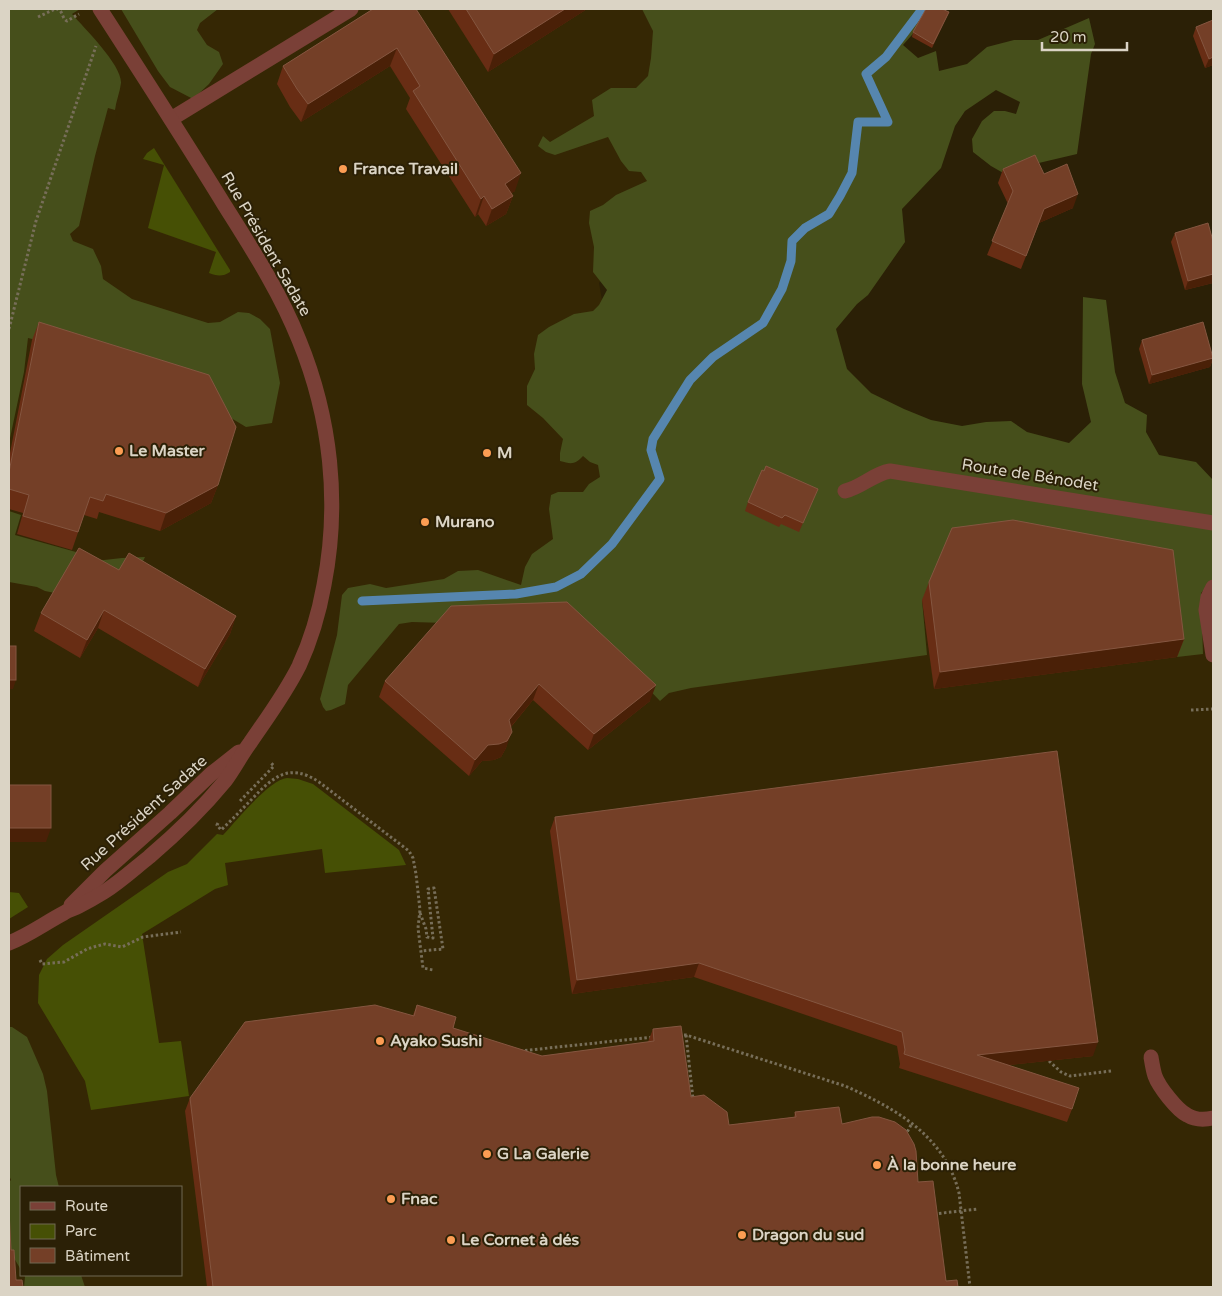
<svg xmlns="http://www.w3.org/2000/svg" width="1222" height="1296" font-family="'Varela Round',sans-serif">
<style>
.built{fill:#352704;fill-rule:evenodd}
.green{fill:#465005}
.forest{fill:#464f1b}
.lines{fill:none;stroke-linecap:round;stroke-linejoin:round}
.stream{stroke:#5686af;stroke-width:9}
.path{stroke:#776e59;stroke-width:3;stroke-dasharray:2.5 2.5;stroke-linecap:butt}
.minor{stroke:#7a4037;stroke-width:15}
.wall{fill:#682d14}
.shaded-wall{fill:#4a2007}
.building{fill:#743f27;stroke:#845640}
.poi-dot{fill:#fc9d53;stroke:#2b2006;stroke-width:2}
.labels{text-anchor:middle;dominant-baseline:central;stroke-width:4;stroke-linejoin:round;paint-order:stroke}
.poi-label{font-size:16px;font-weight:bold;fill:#dbd4c5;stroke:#2b2006;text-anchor:start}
.street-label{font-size:16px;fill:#dbd4c5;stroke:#2b2006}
</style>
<rect width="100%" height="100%" fill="#2b2006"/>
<!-- built -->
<path class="built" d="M9 9H787L599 283 670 684 933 530 1213 540V1287H9ZM21 1187H181V1275H21Z"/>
<!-- green -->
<g class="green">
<path d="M154 148 230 270V272C223 277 216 276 209 273L216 252 148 228 164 165 143 159 147 153Z"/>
<path d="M287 778 298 779 313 784 399 850 406 865 325 873 322 849 225 863 228 885 215 889 142 934 159 1043 181 1041 189 1096 91 1110 85 1081 38 1003 39 975 47 959 63 945 168 872 187 864 217 834 223 835C236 821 269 780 287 778Z"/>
<path d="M9 892 19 893 28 907 9 919Z"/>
</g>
<!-- forest -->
<g class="forest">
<path d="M9 9H80L72 14C84 28 122 65 121 83 120 92 116 101 115 110L108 108 95 156 79 226 70 234 73 241 93 249 101 266 103 279 132 299 208 323 220 322 238 312 249 313 260 319 270 329 280 383 272 423 246 427 231 418 65 347 28 338 24 372 9 443Z"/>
<path d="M121 9H218L200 23 197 30 207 45 219 52 223 64 209 84 193 99 170 87 158 71Z"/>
<path d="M642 9H935L903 45 918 58 936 51 939 71 967 64 987 47 1014 40H1038L1089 18 1095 44 1091 54 1077 154 1026 166 1005 174 991 166 973 152 972 139 982 121 994 111H1005L1016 114 1020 102 996 90 965 111 955 126 941 168 902 209 905 242 868 295 857 304 836 329 847 369 871 393 904 409 931 420 962 426 986 422 1011 421 1027 432 1069 443 1091 422 1082 384 1083 297 1106 300 1115 372 1125 403 1147 415 1146 432 1159 455 1196 462 1213 480V580L1201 593 1203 654 1177 657 1166 568 922 600 927 655 691 688 669 693 660 701 638 678 446 623 412 622 399 624 348 685 345 704 331 710 326 711 323 707 320 699 337 635 342 595 348 588 370 584 386 588 444 579 458 571 478 570 521 585 525 567 532 554 553 539 549 509 551 495 558 492H583L589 484 600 477 598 465 590 462 583 456C575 465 571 464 560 461V453L563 439 543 418 527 405V386L535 369 534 354 538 335 549 327 574 314 593 311 599 305 607 290 593 272 594 247 589 223 590 211 603 205 616 195 647 181 641 172 629 171 621 161 608 137 555 155 546 152 538 146 543 136 550 142 594 116 592 100 611 88H636L648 76 651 58 653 31Z"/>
<path d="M9 511 21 515 15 535 76 552 79 559 104 560 122 558 145 557 140 567 114 580 55 593 45 591 37 587 9 582Z"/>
<path d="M9 1027H12L27 1037 43 1074 47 1091 56 1175 59 1187H21V1270L14 1258 9 1253V1182L11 1180 9 1175Z"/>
<path d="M24 1275H81L85 1287H24L25 1277Z"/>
</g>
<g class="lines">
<!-- stream -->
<path class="stream" d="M362 601 516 594 556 587 581 574 612 544 660 479 651 450 653 439 690 380 713 357 763 323 782 289 791 261 792 241 805 228 829 214 840 196 852 173 858 122H888L866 74 886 57 920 12 921 9"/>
<!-- path -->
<g class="path">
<path d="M38 17 55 9C63 8 61 18 67 21L79 14"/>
<path d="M9 329 36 221 96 46"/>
<path d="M1191 710 1213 709"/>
<path d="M240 801 274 766 270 762"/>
<path d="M218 823 217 825 221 830C232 820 242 809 252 799 273 777 289 762 319 782L409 851 413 858 416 874 420 910 418 928 423 968 433 970"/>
<path d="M420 913 426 929 427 937 433 938 428 889 434 888 443 949 421 951"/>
<path d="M40 960 42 964 64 962 87 949 97 946 105 944 122 947 143 937 181 932"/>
<path d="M679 1035H686L845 1086C895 1108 945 1136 959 1193L970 1287"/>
<path d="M686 1035 693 1099"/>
<path d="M520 1051 653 1037"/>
<path d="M1049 1061 1061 1072 1070 1076 1111 1071"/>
<path d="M905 1136 912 1123"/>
<path d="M934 1214 978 1209"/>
</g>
<!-- minor -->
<g class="minor">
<path d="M171 119 351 9"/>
<path d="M845 491C862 487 873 474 890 471L1213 523"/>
<path d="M1213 587 1208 597 1206 610 1213 655"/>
<path d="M71 905 105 871 170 813 211 774 239 752"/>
<path d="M9 943C29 935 45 923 64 913 68 910 74 909 79 906 87 902 96 897 104 892 120 882 134 869 149 857 176 834 202 809 225 781 234 769 241 755 250 743 267 718 285 694 299 666 311 640 319 613 324 585 340 503 331 418 299 340 280 292 252 249 225 206 184 139 142 74 100 9"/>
<path d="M1151 1057C1152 1063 1153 1070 1155 1076 1159 1087 1177 1110 1187 1115 1195 1120 1204 1120 1213 1118"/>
</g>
</g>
<!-- wall -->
<g class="wall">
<path d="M373 9 515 191 511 193 513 196 506 214 486 226 478 214 475 217 406 109 410 98 390 66 301 122 290 107 277 84 283 66Z"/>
<path d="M448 9H587L488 72Z"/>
<path d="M949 12 932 48 912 37 913 32Z"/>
<path d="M1213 20V65L1205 68 1193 36 1196 27Z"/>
<path d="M1003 169 1044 174 1073 208 1039 223 1021 269 987 255 1008 204 998 183Z"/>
<path d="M1175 233 1213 241V283L1185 290 1171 242Z"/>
<path d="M39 322 218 485 211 503 160 531 99 512 97 519 84 515 72 550 17 534 23 513 9 509V458L32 340Z"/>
<path d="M1142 340 1213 356V359L1210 367 1149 384 1139 349Z"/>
<path d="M818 489 799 532 781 524 779 527 745 511 748 502Z"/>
<path d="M119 570 236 616 230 634 198 687 98 628 80 658 34 631 41 613Z"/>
<path d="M929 582 1184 639 1177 657 934 689 922 600Z"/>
<path d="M567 602 650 701 588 750 533 700 511 727 506 748 501 757 494 760 482 761 469 776 379 697 385 681Z"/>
<path d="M555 817 1093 1056 1008 1065 1072 1109 1067 1122 899 1068 900 1064 897 1046 694 977 572 994 550 831Z"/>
<path d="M417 1005 453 1028 542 1056 648 1042 653 1029 691 1097 729 1125 794 1117 795 1112 842 1124 918 1182 946 1281 958 1287H207L185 1111 190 1098 413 1015Z"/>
</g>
<!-- shaded-wall -->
<g class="shaded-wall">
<path d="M565 9H587L488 72 494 54Z"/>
<path d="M397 48 390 66 301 122 308 104Z"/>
<path d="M1213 57V65L1205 68 1209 59Z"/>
<path d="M521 173 515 191 499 202 505 184Z"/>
<path d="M1078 194 1073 208 1039 223 1021 269 1044 209Z"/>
<path d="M484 196 478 214 475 217 481 199Z"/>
<path d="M513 196 506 214 486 226 492 209Z"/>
<path d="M1213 274V283L1185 290 1188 281Z"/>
<path d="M1213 358 1210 367 1149 384 1152 375Z"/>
<path d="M218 485 211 503 160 531 166 513Z"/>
<path d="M104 610 98 628 80 658 87 640Z"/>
<path d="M236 616 230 634 198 687 205 669Z"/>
<path d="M1184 639 1177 657 934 689 940 672Z"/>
<path d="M9 680H16L13 689H9Z"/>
<path d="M539 684 533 700 503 736 509 720Z"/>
<path d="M656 685 650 701 588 750 594 734Z"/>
<path d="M512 732 506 748 501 757 494 760 482 761 469 776 475 760 488 745Z"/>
<path d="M9 828H51L46 842H9Z"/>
<path d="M699 963 694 977 572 994 577 980Z"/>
<path d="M1098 1042 1093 1056 972 1069 977 1055Z"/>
</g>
<!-- building -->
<g class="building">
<path d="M373 9H416L521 173 505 184 513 196 492 209 484 196 481 199 413 91 420 86 397 48 308 104 297 89 283 66Z"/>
<path d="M466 9H565L494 54Z"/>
<path d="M926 9H942L949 12 933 44 913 32Z"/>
<path d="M1213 20V57L1209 59 1196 27Z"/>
<path d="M1035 155 1044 174 1067 164 1078 194 1044 209 1026 256 992 241 1013 191 1003 169Z"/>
<path d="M1208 223 1213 241V274L1188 281 1175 233Z"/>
<path d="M39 322 209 375 236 427 218 485 166 513 106 494 103 501 90 497 78 532 23 516 29 495 9 489V472Z"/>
<path d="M1203 322 1213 358 1152 375 1142 340Z"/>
<path d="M766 466 818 489 803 523 785 515 782 518 748 502 762 470 764 471Z"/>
<path d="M1013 520 1173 550 1184 639 940 672 929 582 952 528Z"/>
<path d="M79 548 119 570 129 553 236 616 205 669 104 610 87 640 41 613Z"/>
<path d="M567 602 656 685 594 734 539 684 509 720 512 732 507 741 499 744 488 745 475 760 385 681 451 606Z"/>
<rect x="9" y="646" width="7" height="34"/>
<path d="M1057 751 1098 1042 977 1055 1079 1088 1072 1109 904 1054 905 1050 902 1032 699 963 577 980 555 817Z"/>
<rect x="9" y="785" width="42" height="43"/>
<path d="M375 1005 414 1016 417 1005 456 1017 453 1028 542 1056 654 1041 653 1029 681 1026 691 1097 704 1095 727 1112 729 1125 796 1117 795 1112 839 1107 842 1124 872 1117H879L895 1122 906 1130 914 1144 916 1151 918 1182 933 1181 946 1281 957 1280 958 1287H213L190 1098 245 1022Z"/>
<path d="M9 1210 11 1250H14L16 1280H22L23 1287H9Z"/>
</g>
<!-- markers -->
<g class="poi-dot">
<circle cx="343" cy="169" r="5"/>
<circle cx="119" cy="451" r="5"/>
<circle cx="487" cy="453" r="5"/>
<circle cx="425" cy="522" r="5"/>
<circle cx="380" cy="1041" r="5"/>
<circle cx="487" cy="1154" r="5"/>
<circle cx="877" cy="1165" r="5"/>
<circle cx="391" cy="1199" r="5"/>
<circle cx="742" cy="1235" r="5"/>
<circle cx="451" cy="1240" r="5"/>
</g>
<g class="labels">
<!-- poi labels -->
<g class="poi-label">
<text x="353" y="169">France Travail</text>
<text x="129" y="451">Le Master</text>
<text x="497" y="453">M</text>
<text x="435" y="522">Murano</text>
<text x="390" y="1041">Ayako Sushi</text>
<text x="497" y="1154">G La Galerie</text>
<text x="887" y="1165">À la bonne heure</text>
<text x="401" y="1199">Fnac</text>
<text x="752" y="1235">Dragon du sud</text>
<text x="461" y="1240">Le Cornet à dés</text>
</g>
<!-- street labels -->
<g class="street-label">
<text transform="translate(266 244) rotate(60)">Rue Président Sadate</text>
<text transform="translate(1030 475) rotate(9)">Route de Bénodet</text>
<text transform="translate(144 813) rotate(-42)">Rue Président Sadate</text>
</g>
</g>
<!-- border -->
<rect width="1222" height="1296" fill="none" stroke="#dbd4c5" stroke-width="20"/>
<!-- legend -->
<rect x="20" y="1186" width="162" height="90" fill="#2b2006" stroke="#716852"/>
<rect x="30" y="1202" width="25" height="8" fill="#7a4037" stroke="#716852"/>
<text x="65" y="1211" font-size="15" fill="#dbd4c5">Route</text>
<rect x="30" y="1224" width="25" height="15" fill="#465005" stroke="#716852"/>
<text x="65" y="1236" font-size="15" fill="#dbd4c5">Parc</text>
<rect x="30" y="1248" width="25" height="15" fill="#743f27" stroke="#716852"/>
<text x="65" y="1261" font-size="15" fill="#dbd4c5">Bâtiment</text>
<!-- scale -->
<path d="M1042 42v8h85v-8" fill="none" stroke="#dbd4c5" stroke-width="2.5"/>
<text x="1050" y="42" font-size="15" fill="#dbd4c5" stroke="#2b2006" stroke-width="4" paint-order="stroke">20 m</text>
</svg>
